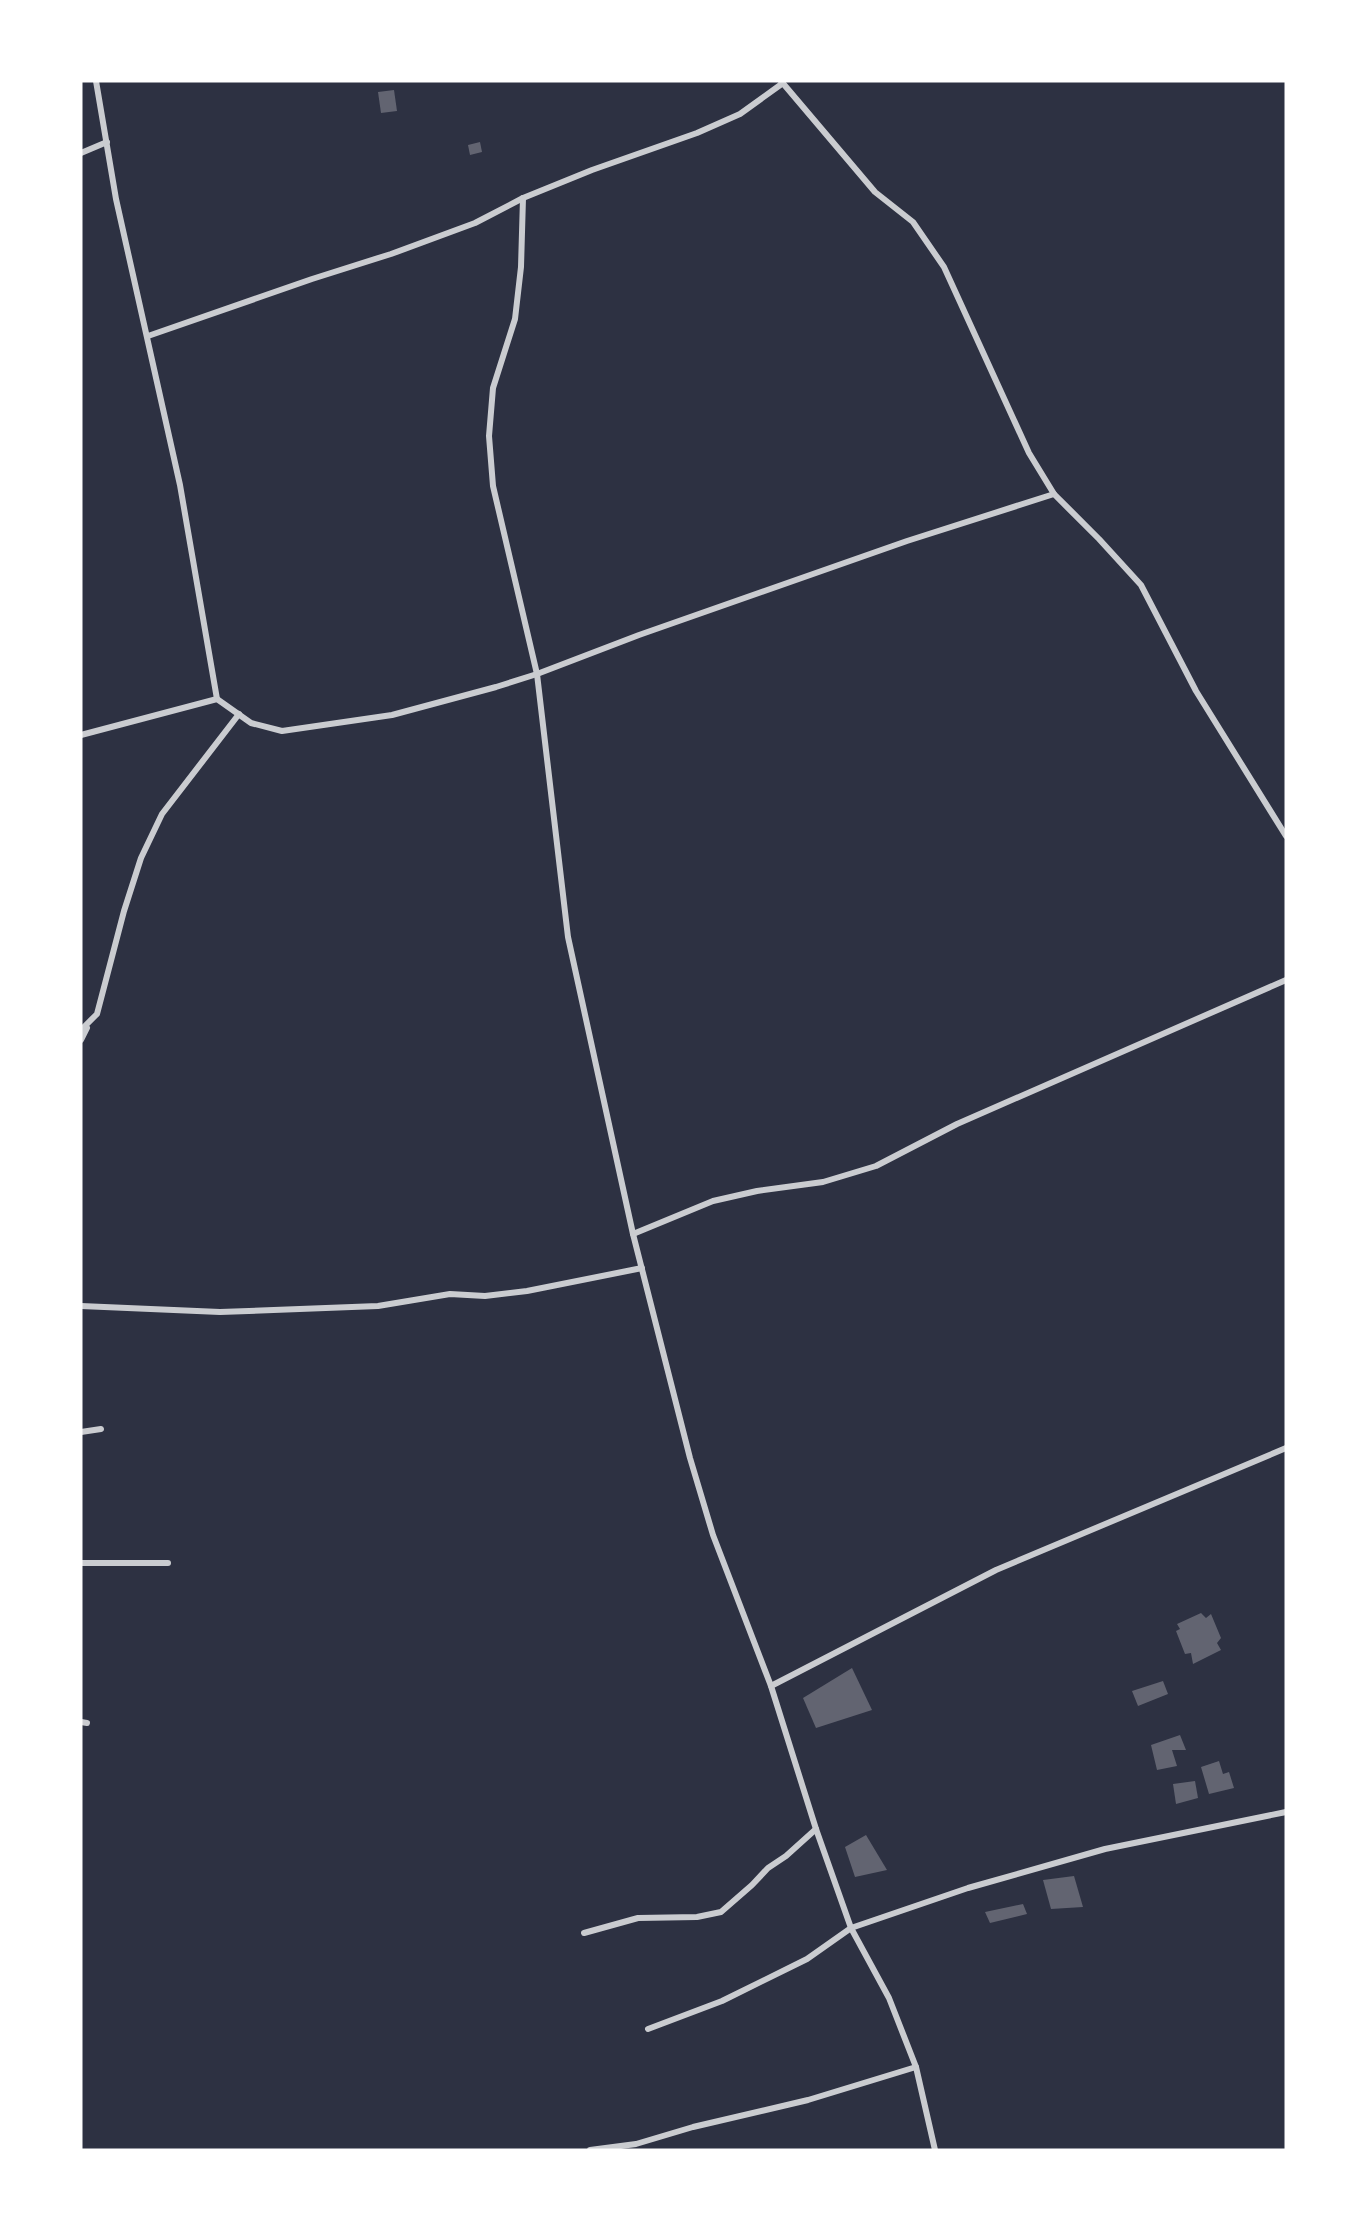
<svg xmlns="http://www.w3.org/2000/svg" width="1367" height="2231" font-family="'Work Sans',sans-serif">
<style>
.building{fill:#626471}
.lines{fill:none;stroke-linecap:round;stroke-linejoin:round}
.minor{stroke:#caccd0;stroke-width:6}
</style>
<rect width="100%" height="100%" fill="#2d3142"/>
<!-- building -->
<g class="building">
<path d="M394 90 397 111 381 113 378 92Z"/>
<path d="M480 142 482 152 470 155 468 145Z"/>
<path d="M1201 1613 1206 1618 1211 1614 1221 1638 1217 1643 1221 1650 1193 1664 1191 1653 1185 1654 1176 1631 1180 1629 1177 1624Z"/>
<path d="M852 1668 872 1710 816 1728 803 1698Z"/>
<path d="M1163 1681 1168 1694 1138 1706 1132 1691Z"/>
<path d="M1180 1735 1186 1750H1172L1177 1766 1157 1770 1151 1745Z"/>
<path d="M1219 1761 1223 1774 1229 1772 1234 1788 1209 1794 1201 1767Z"/>
<path d="M1195 1781 1198 1798 1176 1804 1173 1784Z"/>
<path d="M866 1835 887 1870 855 1877 845 1847Z"/>
<path d="M1074 1876 1083 1907 1051 1909 1043 1880Z"/>
<path d="M1023 1904 1027 1914 990 1923 985 1912Z"/>
</g>
<g class="lines">
<!-- minor -->
<g class="minor">
<path d="M96 81 116 199 180 485 217 699"/>
<path d="M781 81 875 192 913 222 944 267 1029 453 1054 494 1099 539 1141 585 1196 691 1286 836"/>
<path d="M81 153 107 142"/>
<path d="M523 198 521 267 515 319 493 388 489 436 493 486 537 674 568 937 633 1234 690 1458 713 1535 771 1686 816 1829 851 1928 889 1998 916 2067 935 2150"/>
<path d="M148 336 312 279 391 254 475 223 523 198 592 170 697 133 740 114 783 83"/>
<path d="M81 735 217 699 251 723 282 731 392 715 496 687 537 674 639 635 907 541 1054 494"/>
<path d="M81 1030 97 1014 124 911 141 858 162 814 239 714"/>
<path d="M81 1040 87 1028"/>
<path d="M633 1234 713 1201 757 1191 823 1182 876 1166 957 1124 1286 980"/>
<path d="M81 1306 220 1312 378 1306 450 1294 485 1296 527 1291 642 1268"/>
<path d="M81 1432 101 1429"/>
<path d="M81 1563H168"/>
<path d="M771 1686 996 1570 1286 1448"/>
<path d="M81 1722 87 1723"/>
<path d="M584 1933 638 1918 697 1917 721 1912 752 1885 768 1868 786 1856 816 1829"/>
<path d="M648 2029 722 2001 807 1959 851 1928 968 1888 1105 1849 1286 1812"/>
<path d="M590 2150 636 2144 693 2127 808 2100 916 2067"/>
</g>
</g>
<!-- border -->
<rect width="1367" height="2231" fill="none" stroke="#ffffff" stroke-width="165"/>
</svg>
